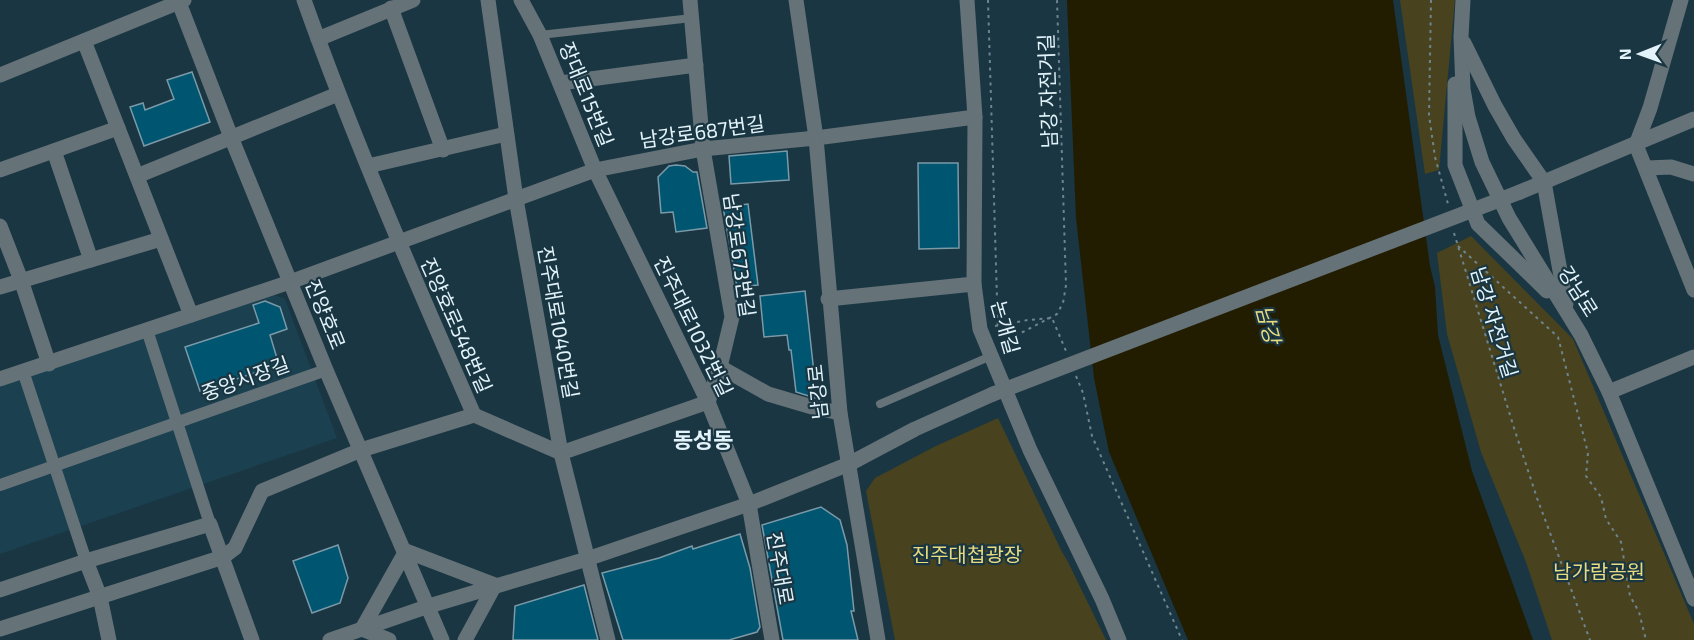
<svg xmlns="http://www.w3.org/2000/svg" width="1694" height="640" font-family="'Exo 2','Noto Sans KR',sans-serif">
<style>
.built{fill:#1b4050}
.green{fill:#48431e}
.water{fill:#221d00}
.building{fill:#005571;stroke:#7b9aa8;stroke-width:1.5}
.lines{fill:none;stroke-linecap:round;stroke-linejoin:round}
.path{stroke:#6e858f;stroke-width:2;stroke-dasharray:3 4.5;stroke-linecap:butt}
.service{stroke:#657278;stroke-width:8}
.pedestrian{stroke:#657278;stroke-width:12}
.minor{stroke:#657278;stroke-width:15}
.tertiary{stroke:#657278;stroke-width:15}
.tertiary-bridge{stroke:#657278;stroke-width:15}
.labels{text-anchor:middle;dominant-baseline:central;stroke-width:4.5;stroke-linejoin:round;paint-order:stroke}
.street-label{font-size:20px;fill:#e2f3fa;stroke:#1a3642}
.park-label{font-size:20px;fill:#e8db80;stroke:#1a3642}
.water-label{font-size:21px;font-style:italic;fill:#e7da7f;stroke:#1a3642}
.quarter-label{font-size:22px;font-weight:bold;fill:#e2f3fa;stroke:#1a3642}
</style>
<rect width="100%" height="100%" fill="#1a3642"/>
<!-- built -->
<path class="built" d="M267 292 285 299 337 438 0 554V381Z"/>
<!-- green -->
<g class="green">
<path d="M1400 0H1455L1439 170 1425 174Z"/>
<path d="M1471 236 1573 339 1694 624V640H1552L1526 562 1481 452 1447 334 1437 253Z"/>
<path d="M998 418 1062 552 1068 562 1106 640H895L866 491 875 478 934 447Z"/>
</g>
<!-- water -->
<path class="water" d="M1067 0H1393L1430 266 1435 287 1438 335 1472 471 1533 640H1188L1109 452 1094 378 1076 218Z"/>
<!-- building -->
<g class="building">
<path d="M192 72 210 122 144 146 130 107 143 103 145 110 174 99 167 80Z"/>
<path d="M787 151 789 180 731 184 729 156Z"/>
<path d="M918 163H958L959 248 919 249Z"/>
<path d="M676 165 685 166 693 172H697L707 228 676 232 673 212 661 213 658 177 669 166Z"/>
<path d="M748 204 758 285 737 287 723 207Z"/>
<path d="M805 291 813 364 815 398 796 392 791 350H789L787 335 764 337 760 296Z"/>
<path d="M265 301 280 307 287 329 270 335 279 365 200 391 185 347 259 323 253 305Z"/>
<path d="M821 507 840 520 847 545 854 611H851L858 640H783L762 525Z"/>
<path d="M740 534 750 568 760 627 757 632 729 640H623L602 573 659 558 692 546 693 549Z"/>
<path d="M338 545 348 578 340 603 312 613 293 561Z"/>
<path d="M584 585 598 640H513L515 606Z"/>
</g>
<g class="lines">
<!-- path -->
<g class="path">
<path d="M988 0 998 332"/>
<path d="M1431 0 1429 115 1435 157 1448 204"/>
<path d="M1454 233 1514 428 1537 498 1590 640"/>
<path d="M1458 246 1558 337 1588 453 1586 476 1601 497 1606 519 1621 542 1630 596 1639 612 1646 640"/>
<path d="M995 326 1028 320 1052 318 1066 351"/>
<path d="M1002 343 1057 314 1063 303 1066 285 1057 0"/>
<path d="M1076 376 1083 393 1092 436 1182 640"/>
</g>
<!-- service -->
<g class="service">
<path d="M540 35 692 18"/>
<path d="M880 404 991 356"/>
</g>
<!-- pedestrian -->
<g class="pedestrian">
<path d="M147 330 210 524"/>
<path d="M23 371 86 561"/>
<path d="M0 485 326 370"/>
</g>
<!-- minor -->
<g class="minor">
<path d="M304 0C354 141 414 278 474 415"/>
<path d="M488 0 516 199 561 453 608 640"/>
<path d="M1681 0 1650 108 1636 145 1694 290"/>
<path d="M391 8 443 150"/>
<path d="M318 39 413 0"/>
<path d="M84 41 191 315"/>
<path d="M0 75 184 0"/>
<path d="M560 83 696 65"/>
<path d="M816 138 975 117"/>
<path d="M54 151 91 260"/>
<path d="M368 166 506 134"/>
<path d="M1647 168 1671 167 1694 174"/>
<path d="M0 170 118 128"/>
<path d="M137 176 338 94"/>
<path d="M0 226 21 280 49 364"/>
<path d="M0 287 161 239"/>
<path d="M828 299 974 284"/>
<path d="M720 367 768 394 812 407 840 413"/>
<path d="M0 379 290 282"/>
<path d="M1609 392 1694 357"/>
<path d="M474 415 561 453"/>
<path d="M561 453 708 402 720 367 732 317 703 149 690 0"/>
<path d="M749 504 772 640"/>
<path d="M86 561 100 597 109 640"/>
<path d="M0 590 86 561 210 524 252 640"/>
<path d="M0 629 223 557 235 548 262 491 361 450 474 415"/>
</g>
<!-- tertiary -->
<g class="tertiary">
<path d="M178 0 231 137 326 370 442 640"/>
<path d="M521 0 540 35 595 170 708 402 749 504"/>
<path d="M796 0 816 138 840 413 878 640"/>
<path d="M967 0 975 117 974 284 980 329 1030 450 1102 599 1119 640"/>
<path d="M1463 0 1461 37 1463 89 1468 117 1482 162 1509 218 1581 335 1609 392 1694 599"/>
<path d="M1464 43 1495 106 1514 139 1544 182 1566 304"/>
<path d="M1455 84V165L1478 224 1547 291"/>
<path d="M1520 192 1694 119"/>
<path d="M290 282 595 170 703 149 816 138"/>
<path d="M330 640 429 606 587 559 749 504 849 464 915 429 993 394"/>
<path d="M389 640 362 629 406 551 495 585 465 640"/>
</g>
<!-- tertiary-bridge -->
<path class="tertiary-bridge" d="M993 394 1520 192"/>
</g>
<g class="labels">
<!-- street labels -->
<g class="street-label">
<text transform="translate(1047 91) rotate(-92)">남강 자전거길</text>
<text transform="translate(587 94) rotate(68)">장대로15번길</text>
<text transform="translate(702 131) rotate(-8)">남강로687번길</text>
<text transform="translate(740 255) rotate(82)">남강로673번길</text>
<text transform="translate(1579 291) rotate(58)">강남로</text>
<text transform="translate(326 314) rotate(68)">진양호로</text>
<text transform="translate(559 322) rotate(80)">진주대로1040번길</text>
<text transform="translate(1495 322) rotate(73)">남강 자전거길</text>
<text transform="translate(457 325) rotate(66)">진양호로548번길</text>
<text transform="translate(694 326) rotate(64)">진주대로1032번길</text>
<text transform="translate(1006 327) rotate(74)">논개길</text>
<text transform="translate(245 378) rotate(-20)">중앙시장길</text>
<text transform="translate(817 392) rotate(-96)">남강로</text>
<text transform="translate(781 568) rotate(80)">진주대로</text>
</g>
<!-- park labels -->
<g class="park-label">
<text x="967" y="554">진주대첩광장</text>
<text x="1599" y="571">남가람공원</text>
</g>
<!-- water labels -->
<g class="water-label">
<text transform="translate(1269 324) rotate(75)">남강</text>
</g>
<!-- quarter labels -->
<g class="quarter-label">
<text x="703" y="439">동성동</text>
</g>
</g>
<!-- north arrow -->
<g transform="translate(1640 54) rotate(269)" stroke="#1a3642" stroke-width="4.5" paint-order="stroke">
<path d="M0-4.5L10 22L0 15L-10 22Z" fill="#e2f3fa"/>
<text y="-9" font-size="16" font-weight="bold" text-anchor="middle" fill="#e2f3fa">N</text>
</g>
</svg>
